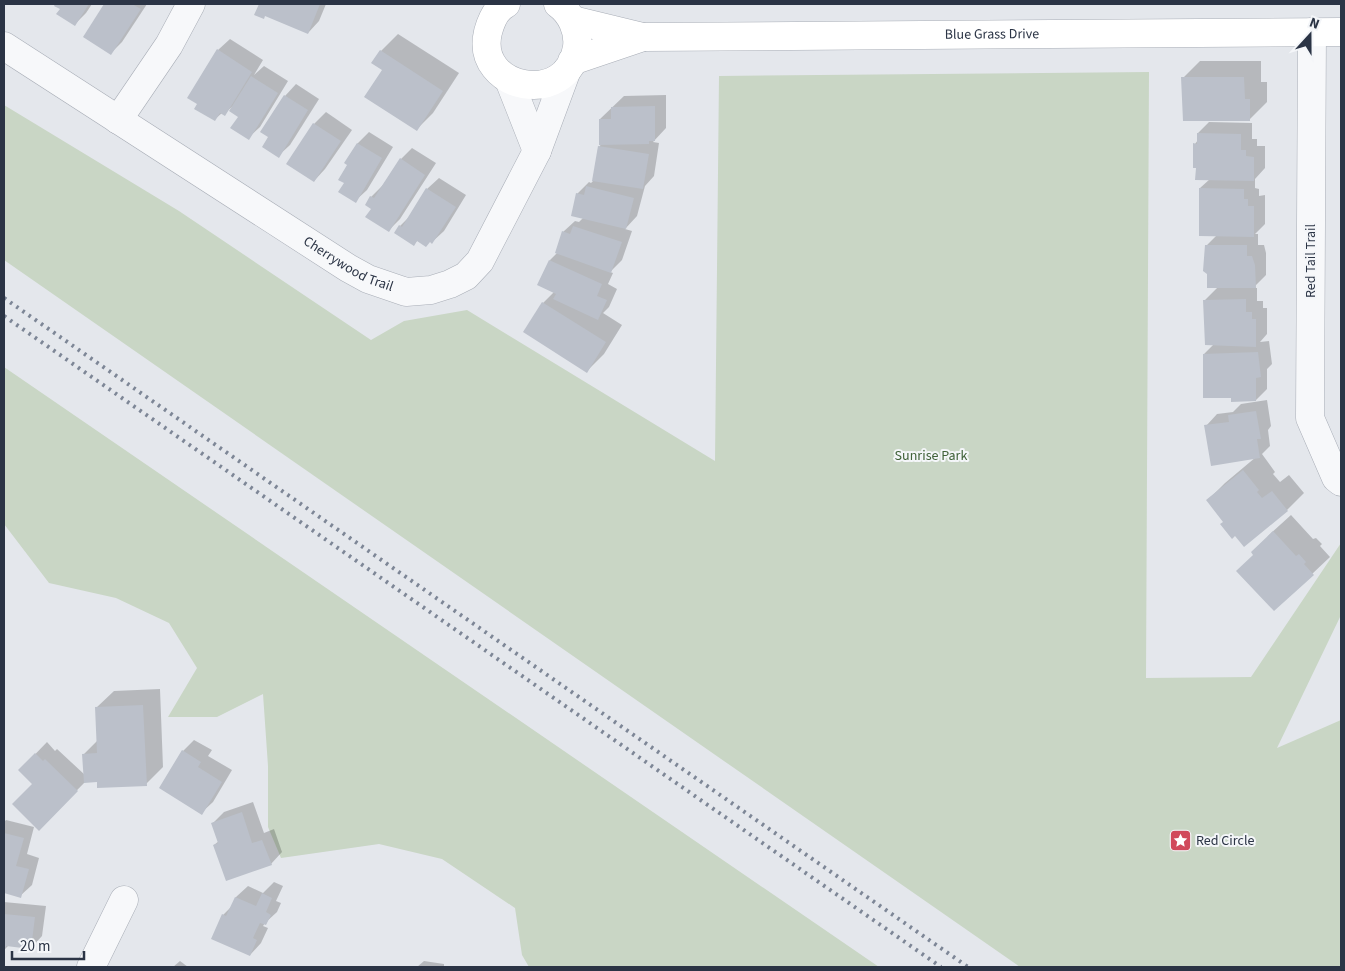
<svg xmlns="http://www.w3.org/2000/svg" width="1345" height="971" font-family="'Source Sans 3',sans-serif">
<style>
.green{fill:#c9d6c5}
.shadow{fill:#0003}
.building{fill:#bbc0ca}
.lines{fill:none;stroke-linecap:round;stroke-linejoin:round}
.street-casing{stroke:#a9aeb7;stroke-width:29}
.secondary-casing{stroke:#a9aeb7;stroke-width:29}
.street{stroke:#f7f8fa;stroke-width:28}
.secondary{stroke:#fff;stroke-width:28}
.rail{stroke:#7d8696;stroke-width:4;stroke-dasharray:2.5 5;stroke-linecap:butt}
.labels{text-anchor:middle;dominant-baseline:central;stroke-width:4;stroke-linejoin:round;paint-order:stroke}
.street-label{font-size:14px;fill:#2b3445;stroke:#f4f6f9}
.park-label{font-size:14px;fill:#3f6138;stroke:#f4f6f9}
.poi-label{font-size:14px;fill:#2b3445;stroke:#f4f6f9;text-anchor:start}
</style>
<rect width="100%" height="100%" fill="#e4e7ec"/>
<!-- green -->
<g class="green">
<path d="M1149 72 1146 678 1251 677 1341 543V615L1277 748 1341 720V967H1020L4 260V105L179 211 371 340 404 321 467 310 715 461 719 76Z"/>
<path d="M4 367 879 967H529L522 955 515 908 442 859 379 844 281 858 268 827V766L263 694 217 717H168L197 668 169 623 116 598 49 583 4 524Z"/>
</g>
<!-- shadow -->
<g class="shadow">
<path d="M57 4H92L86 13 75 24 61 9 56 5Z"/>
<path d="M106 4H147L122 42 111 53 84 37Z"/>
<path d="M260 4H326L319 21 308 33 266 15 256 14Z"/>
<path d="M398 34 459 73 433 113 416 130 383 70 381 51Z"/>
<path d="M230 39 263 60 254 75 264 66 288 81 260 127 248 138 234 105 224 114 222 113 214 120 218 50Z"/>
<path d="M1200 61H1261V82H1267V102L1250 119 1183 78Z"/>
<path d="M296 84 319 99 290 145 278 156 269 137 285 96Z"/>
<path d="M666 95V128L653 142 659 143 654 176 645 186 637 216 625 229 632 231 622 260 610 272 613 273 608 284 617 289 609 307 603 313 622 325 604 354 587 371 543 303 554 292 550 260 557 253 563 232 575 221 579 222 583 218 577 194 589 182 591 183 594 180 599 147 602 143 600 119 624 96Z"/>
<path d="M326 112 352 130 325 169 314 181 288 163 314 124Z"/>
<path d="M1209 122 1252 123V139H1257V146H1265V168L1255 179V188L1259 189V196L1265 195V224L1255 234H1258V245H1264L1266 253V275L1253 288H1257V301H1263V308H1267V334L1260 342 1269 341 1272 364 1267 369V389L1256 400 1232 396 1204 354 1214 344 1204 301 1218 287 1206 246 1217 235 1200 188 1210 179 1195 144 1198 140V133Z"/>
<path d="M369 132 393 147 367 190 355 201 345 183 349 164 346 163 358 143Z"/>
<path d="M412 148 436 163 400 219 388 231 373 208 371 197 383 185 401 159Z"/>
<path d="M439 178 466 195 444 231 432 242 418 240 414 244 400 226 410 216 427 189Z"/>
<path d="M1267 400 1271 426 1268 430 1270 446 1262 454 1275 472 1273 474 1280 482 1289 475 1304 493 1287 510 1245 545 1208 500 1225 483 1256 457 1206 426 1217 414 1233 412 1241 404Z"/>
<path d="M1291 515 1313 539 1316 538 1322 544 1320 546 1330 557 1274 610 1255 554 1269 535Z"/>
<path d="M160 689 163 767 146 784 98 781 85 782 39 829 33 784 20 770 47 742 55 751 57 749 85 775 84 754 98 740 96 708 114 691Z"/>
<path d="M194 740 212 750 208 756 232 770 213 802 201 813 183 751Z"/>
<path d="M253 802 264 833 274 829 282 852 271 864 214 845 219 841 212 824 224 812Z"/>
<path d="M6 820 34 827 27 854 39 858 32 885 20 896 4 892V822Z"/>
<path d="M274 882 283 886 276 901 281 903 277 912 265 923 263 926 268 928 261 943 250 955 213 938 223 915 233 905 236 897 248 886 263 893Z"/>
<path d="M4 902 46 906 42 936 31 948 9 945 4 950Z"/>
<path d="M180 961 188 967H173Z"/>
<path d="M424 961 444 964V967H417Z"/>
</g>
<!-- building -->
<g class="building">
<path d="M55 4H89L75 26 56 14 60 9 54 6Z"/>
<path d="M104 4H132L141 9 111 55 83 37Z"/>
<path d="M259 4H320L308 34 265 16 264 19 254 15Z"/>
<path d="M217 49 252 72 225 116 220 113 215 121 194 109 197 104 187 98Z"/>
<path d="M380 50 443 91 417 131 364 97 382 70 371 63Z"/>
<path d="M251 76 278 93 249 140 230 128 238 117 229 111Z"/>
<path d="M1181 77H1244L1245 99H1250V121H1183Z"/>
<path d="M284 95 308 110 279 158 262 147 268 137 260 132Z"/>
<path d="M655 106V141H649V144L599 145V119H611V107Z"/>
<path d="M313 123 341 141 314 182 286 164Z"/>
<path d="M1197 133 1241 134V150H1246V156L1254 157V181L1195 180 1196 168H1193V143L1197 144Z"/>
<path d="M357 143 382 158 356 203 338 192 344 183 338 180 347 165 344 163Z"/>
<path d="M598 146 649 154 643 189 592 181Z"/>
<path d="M400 158 425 175 389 232 365 217 371 209 365 205 370 196 374 198Z"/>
<path d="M586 186 634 198 626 229 571 216 576 193 584 195Z"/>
<path d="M426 188 456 207 432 244 430 242 426 247 417 241 414 246 394 233 399 225 402 227Z"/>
<path d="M1199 188 1244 189V199H1248V206H1254V237L1199 236Z"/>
<path d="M573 226 622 242 611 273 555 253 562 231 570 234Z"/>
<path d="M1205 245H1247V256H1252L1255 265 1256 288H1207V274L1203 271Z"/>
<path d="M549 260 602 284 597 296 607 300 598 320 553 299 556 294 537 285Z"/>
<path d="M1246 299V312H1252V319H1256V347L1205 345 1203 300Z"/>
<path d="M542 302 606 342 587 373 523 332Z"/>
<path d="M1258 352 1261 377 1256 378V401L1231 402V398H1203V354Z"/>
<path d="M1256 411 1261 439H1257L1260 458 1211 466 1204 425 1229 422 1228 415Z"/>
<path d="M1243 470 1259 490 1257 492 1262 498 1272 491 1288 511 1244 547 1235 536 1232 539 1220 524 1223 522 1206 500Z"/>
<path d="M1273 531 1296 556 1299 554 1306 562 1304 564 1314 575 1274 611 1236 571 1253 555 1251 552Z"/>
<path d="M143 705 147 786 97 788V782L84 783 82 754 97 753 95 707Z"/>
<path d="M182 750 201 762 198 767 222 782 202 815 159 788Z"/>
<path d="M35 753 43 761 45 759 78 791 39 831 12 804 32 784 18 770Z"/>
<path d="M242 812 252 843 262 840 272 865 226 881 213 845 218 843 211 823Z"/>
<path d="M4 833 24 838 16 866 29 869 21 898 4 893Z"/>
<path d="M262 893 272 898 266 912 271 915 266 925 260 923 253 938 257 940 250 956 211 939 222 914 226 916 235 897 256 906Z"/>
<path d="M4 914 35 917 31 949 6 946 4 952Z"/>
</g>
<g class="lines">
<defs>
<g id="street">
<path d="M1312 32 1310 418 1336 478 1341 482"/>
<path id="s1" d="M4 46 348 268 368 279 406 292 431 290 450 284 466 276 480 261 537 151 567 70"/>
<path d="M509 80 537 151"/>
<path d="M118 120 169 45 191 4"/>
<path d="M91 967 124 900"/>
</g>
<g id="secondary">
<path d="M506 4C496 9 491 21 488 32 474 90 568 108 577 47 579 31 571 13 558 4"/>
<path id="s2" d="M573 20 643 37 1341 32"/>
<path d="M572 61 643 37"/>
</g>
</defs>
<!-- street casing -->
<use href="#street" class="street-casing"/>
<!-- secondary casing -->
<use href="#secondary" class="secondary-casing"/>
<!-- street -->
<use href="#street" class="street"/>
<!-- secondary -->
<use href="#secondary" class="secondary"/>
<!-- rail -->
<g class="rail">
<path d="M4 298 968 967"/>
<path d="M4 316 941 967"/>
</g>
</g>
<!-- icons -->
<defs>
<symbol id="sight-square" viewBox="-11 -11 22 22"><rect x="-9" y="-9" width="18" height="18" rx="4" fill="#d1495b" stroke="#f4f6f9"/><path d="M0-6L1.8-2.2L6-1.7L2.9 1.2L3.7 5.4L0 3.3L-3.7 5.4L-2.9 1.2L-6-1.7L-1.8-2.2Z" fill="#fff"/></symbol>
</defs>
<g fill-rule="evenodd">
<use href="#sight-square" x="1168" y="828" width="25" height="25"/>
</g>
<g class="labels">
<!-- street labels -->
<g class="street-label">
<text stroke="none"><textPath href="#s2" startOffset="421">Blue Grass Drive</textPath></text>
<text transform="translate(1311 261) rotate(-90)">Red Tail Trail</text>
<text stroke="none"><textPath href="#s1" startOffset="408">Cherrywood Trail</textPath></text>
</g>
<!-- park labels -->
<g class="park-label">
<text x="931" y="456">Sunrise Park</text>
</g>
<!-- poi labels -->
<g class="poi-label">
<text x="1196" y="841">Red Circle</text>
</g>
</g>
<!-- border -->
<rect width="1345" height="971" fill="none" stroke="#2b3445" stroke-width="10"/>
<!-- north arrow -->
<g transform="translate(1310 35) rotate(21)" stroke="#f4f6f9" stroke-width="4" paint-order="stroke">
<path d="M0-4L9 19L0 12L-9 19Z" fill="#2b3445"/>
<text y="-8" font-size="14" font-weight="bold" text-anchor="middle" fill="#2b3445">N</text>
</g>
<!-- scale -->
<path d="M12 951v8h72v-8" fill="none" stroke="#2b3445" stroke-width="2.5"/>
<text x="20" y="951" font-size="15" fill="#2b3445" stroke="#f4f6f9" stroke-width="4" paint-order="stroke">20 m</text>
</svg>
